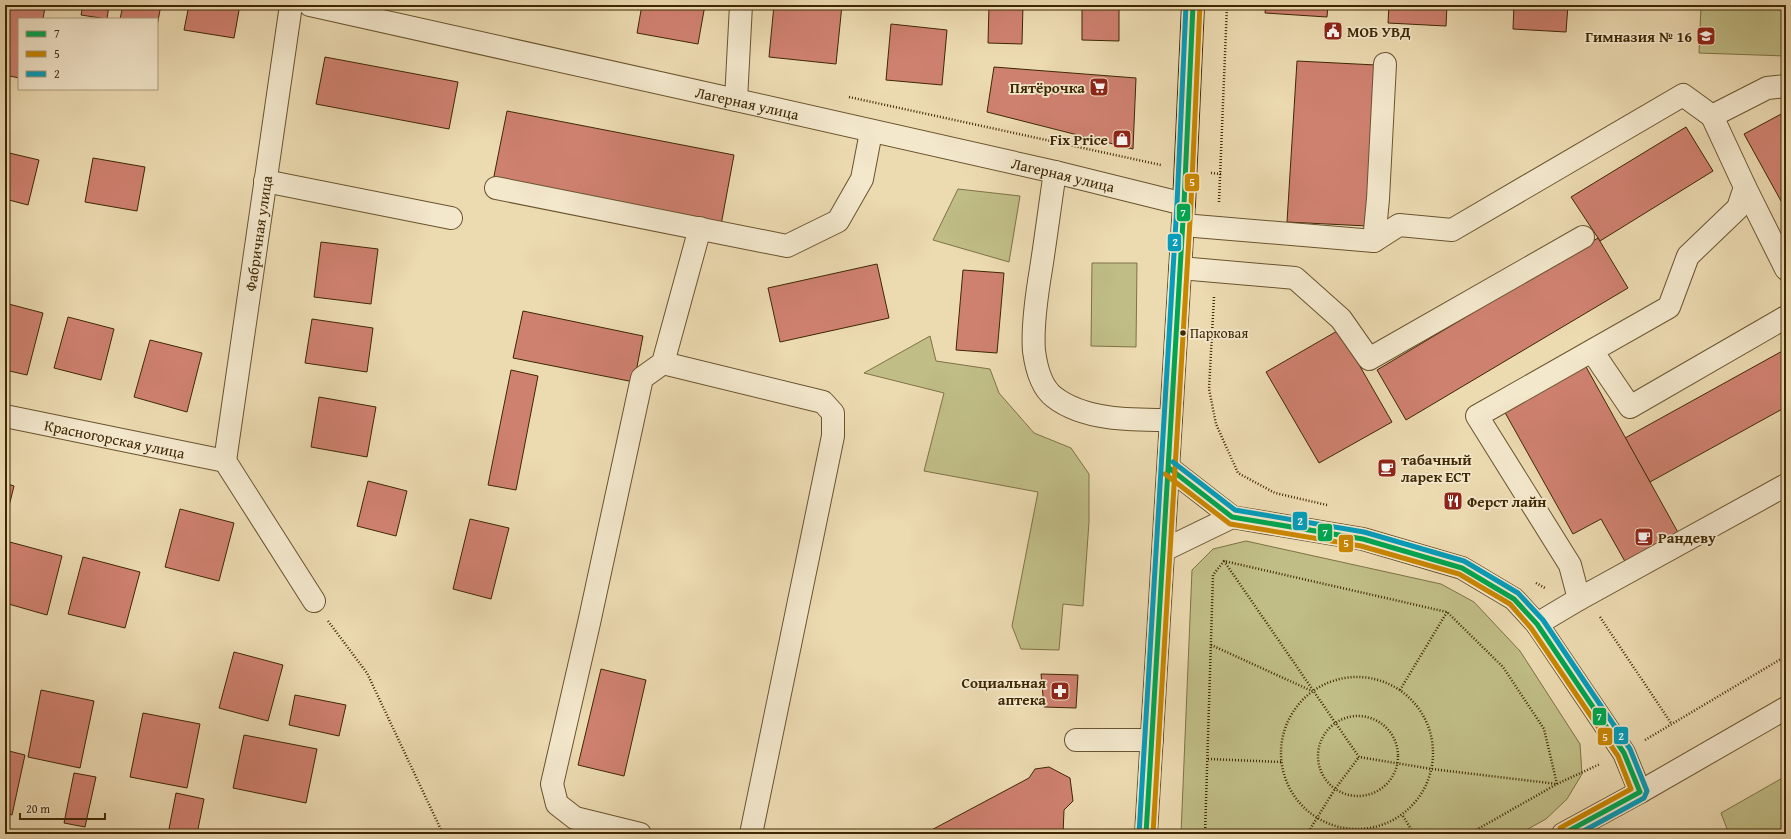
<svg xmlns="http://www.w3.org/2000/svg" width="1791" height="839" font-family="'Gentium Book Plus',serif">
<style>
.green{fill:#c0bd86;stroke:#7f7244}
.building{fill:#cf8170;stroke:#3e2703}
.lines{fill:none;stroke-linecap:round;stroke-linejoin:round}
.minor-casing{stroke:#6a542e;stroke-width:24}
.major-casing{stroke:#3e2703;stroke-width:24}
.path{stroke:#3e2703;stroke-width:2.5;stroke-dasharray:1 2;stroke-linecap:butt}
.minor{stroke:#f3e7cc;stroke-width:22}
.major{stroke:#e6bd78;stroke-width:22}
.bus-1-casing{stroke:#f3e7cc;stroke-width:8}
.bus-2-casing{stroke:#f3e7cc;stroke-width:8}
.bus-3-casing{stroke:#f3e7cc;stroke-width:8}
.bus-1{stroke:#00a651;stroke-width:5}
.bus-2{stroke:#c98601;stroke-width:5}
.bus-3{stroke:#069cba;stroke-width:5}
.bus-dot{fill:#3e2703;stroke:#f3e7cc;stroke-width:1.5}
.labels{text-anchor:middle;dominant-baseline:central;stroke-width:3.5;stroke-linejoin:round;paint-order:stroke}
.bus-label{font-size:14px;fill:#3e2703;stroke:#f3e7cc;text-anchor:start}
.poi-label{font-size:15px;font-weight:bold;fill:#3e2703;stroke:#f3e7cc;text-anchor:start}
.street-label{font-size:15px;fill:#3e2703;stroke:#f3e7cc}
.line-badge{stroke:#f3e7cc;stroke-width:1.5}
.badge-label{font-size:11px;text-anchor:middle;font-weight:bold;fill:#fff}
</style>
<rect width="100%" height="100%" fill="#ecdab1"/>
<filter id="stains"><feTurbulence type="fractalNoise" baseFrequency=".005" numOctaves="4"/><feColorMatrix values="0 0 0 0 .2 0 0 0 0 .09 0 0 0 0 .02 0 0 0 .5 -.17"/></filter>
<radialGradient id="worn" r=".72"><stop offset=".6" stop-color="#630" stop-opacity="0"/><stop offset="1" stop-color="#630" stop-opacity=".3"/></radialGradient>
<!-- green -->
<g class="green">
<path d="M1701 5H1786V56L1699 53Z"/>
<path d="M958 189 1020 196 1009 262 933 240Z"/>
<path d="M1092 263H1137L1136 347 1091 346Z"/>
<path d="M930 336 936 361 990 369 999 393 1034 433 1071 448 1089 474V522L1083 606 1063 604 1059 650 1021 649 1012 626 1038 492 924 471 944 393 864 373Z"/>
<path d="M1246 541 1441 584 1474 602 1520 651 1580 744 1582 774 1567 799 1546 819 1519 834H1181L1192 570 1213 549Z"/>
<path d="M1786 776V834H1729L1721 813Z"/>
</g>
<!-- building -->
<g class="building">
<path d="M5 5H33L45 7 43 19H19V78L5 75Z"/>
<path d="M83 5H109L107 19 81 15Z"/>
<path d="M123 5H161L157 26V19H120Z"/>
<path d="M189 5H240L234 38 184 30Z"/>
<path d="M642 5H705L698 44 637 33Z"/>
<path d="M774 5H842L836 64 769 57Z"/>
<path d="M989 5H1023L1022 44 988 43Z"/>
<path d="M1266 5H1328L1327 17 1265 13Z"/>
<path d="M1389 5H1447L1446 26 1388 23Z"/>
<path d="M1514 5H1568L1566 32 1513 29Z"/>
<path d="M1082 8H1119V41L1082 40Z"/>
<path d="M891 24 947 30 942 85 886 80Z"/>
<path d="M325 57 458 82 449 129 316 104Z"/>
<path d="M1297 61 1376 65 1367 226 1287 222Z"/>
<path d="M994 67 1136 78 1133 149 987 112Z"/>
<path d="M507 111 734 155 721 225 493 181Z"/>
<path d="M1785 112 1786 114V210L1744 134Z"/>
<path d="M1686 127 1713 171 1600 241 1571 197Z"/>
<path d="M5 152 39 160 28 205 5 199Z"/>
<path d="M93 158 145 167 137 211 85 202Z"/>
<path d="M1598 238 1628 288 1406 420 1377 370Z"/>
<path d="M321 242 378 249 371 304 314 297Z"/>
<path d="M877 264 889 318 780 342 768 288Z"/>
<path d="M963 270 1004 273 997 353 956 350Z"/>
<path d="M5 303 43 313 27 375 5 370Z"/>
<path d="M523 311 643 336 634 382 513 358Z"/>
<path d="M68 317 114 329 101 380 54 368Z"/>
<path d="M312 319 373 328 367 372 305 363Z"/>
<path d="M1339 330 1392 422 1319 463 1266 372Z"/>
<path d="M150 340 202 353 187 412 134 397Z"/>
<path d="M1786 349V407L1650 482 1625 438Z"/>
<path d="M1585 365 1680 536 1627 565 1601 519 1573 534 1503 409Z"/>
<path d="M511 370 538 376 516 490 488 485Z"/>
<path d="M319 397 376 407 367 457 311 447Z"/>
<path d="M368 481 407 491 396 536 357 526Z"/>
<path d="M5 483 14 486 5 522Z"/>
<path d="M180 509 234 523 219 581 165 567Z"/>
<path d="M470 519 509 528 491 599 453 589Z"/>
<path d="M6 541 62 556 47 615 5 603Z"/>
<path d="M83 557 140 572 125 628 68 614Z"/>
<path d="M234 652 283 665 268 721 219 708Z"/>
<path d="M601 669 646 680 624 776 578 765Z"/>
<path d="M1041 674 1078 675 1076 708 1044 707Z"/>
<path d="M5 676 9 677 5 697Z"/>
<path d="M41 690 94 701 80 768 28 757Z"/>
<path d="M295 695 346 705 339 736 289 725Z"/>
<path d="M143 713 200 724 187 788 130 777Z"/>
<path d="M244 735 317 749 306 803 233 788Z"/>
<path d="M5 750 25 755 12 815 5 813Z"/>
<path d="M1049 767 1070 778 1073 801 1064 810 1063 834H924L1029 778 1035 769Z"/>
<path d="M74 773 96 777 85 827 64 823Z"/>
<path d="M176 793 204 799 197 834H168Z"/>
</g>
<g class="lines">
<defs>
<g id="minor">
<path id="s1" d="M310 5 736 100 1055 172 1184 204 1146 834"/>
<path d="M736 100 741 5"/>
<path d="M1055 172C1050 205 1046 237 1041 269 1037 293 1032 327 1034 351 1036 366 1041 387 1054 397 1085 421 1134 420 1171 420"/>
<path d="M265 181 451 218"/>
<path d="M1745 187 1786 269"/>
<path d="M496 188 787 246 838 221 862 179 871 132"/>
<path d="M1183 225 1374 241 1399 225 1452 230 1683 95 1712 116"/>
<path d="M1374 241 1378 199 1385 64"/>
<path d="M1180 268 1295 278 1341 319 1369 359 1583 237"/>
<path d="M1592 351 1630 407 1786 317"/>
<path d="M663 363 823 402 833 413V436L751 834"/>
<path id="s2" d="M5 416 225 461"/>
<path id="s3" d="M225 461 291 5"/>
<path d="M225 461 314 601"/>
<path d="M1169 468 1232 517 1363 539 1462 568 1514 599 1537 624 1624 753 1640 792"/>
<path d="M1164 550 1232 517"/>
<path d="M1579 599 1570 565 1477 416 1669 307 1688 256 1738 208 1745 187 1712 116 1767 88 1786 86"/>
<path d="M1537 624 1579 599 1786 485"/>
<path d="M1076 740H1152"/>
<path d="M640 834 575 818 557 804 552 784 589 623 642 378 663 363 700 228"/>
<path d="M1563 834 1640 792 1786 708"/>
</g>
<path id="major" d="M1184 204 1193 5"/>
</defs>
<!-- minor casing -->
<use href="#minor" class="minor-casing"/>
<!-- major casing -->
<use href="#major" class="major-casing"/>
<!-- path -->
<g class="path">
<path d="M849 97 1161 165"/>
<path d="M1211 173 1221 174"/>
<path d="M1219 202 1227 5"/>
<path d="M1214 297 1209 389 1216 424 1238 473 1275 493 1327 505"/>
<path d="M1224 561 1359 757 1432 769 1557 784 1600 764"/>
<path d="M1536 583 1545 588"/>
<path d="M1600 617 1671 723"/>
<path d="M328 621 367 673 443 834"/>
<path d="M1211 645 1312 691"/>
<circle cx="1357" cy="753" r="76"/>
<path d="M1400 690 1447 612"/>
<circle cx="1358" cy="756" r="40"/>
<path d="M1645 740 1786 656"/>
<path d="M1208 759 1281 762"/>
<path d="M1403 816 1414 834"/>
<path d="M1205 834 1213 575 1224 561 1447 612 1503 667 1544 729 1557 784 1469 834"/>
<path d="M1307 834 1335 789 1359 757"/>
</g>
<!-- minor -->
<use href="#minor" class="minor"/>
<!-- major -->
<use href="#major" class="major"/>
<defs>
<g id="bus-1">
<path d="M1169 468 1232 517 1363 539 1462 568 1514 599 1537 624 1624 753 1640 792 1563 834"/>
<path d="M1146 834 1184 204 1193 5"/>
</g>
<g id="bus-2">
<path d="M1165 474 1230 524 1361 546 1459 574 1510 604 1531 628 1618 756 1631 789 1560 828"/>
<path d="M1153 834 1191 204 1200 5"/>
</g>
<g id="bus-3">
<path d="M1173 462 1235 510 1364 532 1464 561 1518 593 1543 620 1630 749 1647 791 1644 798 1578 834"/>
<path d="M1139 834 1177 204 1186 5"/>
</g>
</defs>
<!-- bus-1 casing -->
<use href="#bus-1" class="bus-1-casing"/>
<!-- bus-2 casing -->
<use href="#bus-2" class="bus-2-casing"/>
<!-- bus-3 casing -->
<use href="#bus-3" class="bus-3-casing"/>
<!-- bus-1 -->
<use href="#bus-1" class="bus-1"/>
<!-- bus-2 -->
<use href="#bus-2" class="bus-2"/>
<!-- bus-3 -->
<use href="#bus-3" class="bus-3"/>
</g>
<!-- icons -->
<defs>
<symbol id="civic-square" viewBox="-11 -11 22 22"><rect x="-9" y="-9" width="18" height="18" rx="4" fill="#8f2418" stroke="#f3e7cc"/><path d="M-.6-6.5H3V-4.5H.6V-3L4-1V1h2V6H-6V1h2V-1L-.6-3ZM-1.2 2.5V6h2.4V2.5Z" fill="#fff"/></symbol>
<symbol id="school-square" viewBox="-11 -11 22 22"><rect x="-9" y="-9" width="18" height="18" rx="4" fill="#8f2418" stroke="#f3e7cc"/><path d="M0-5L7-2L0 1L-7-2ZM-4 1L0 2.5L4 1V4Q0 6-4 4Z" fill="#fff"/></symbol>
<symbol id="supermarket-square" viewBox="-11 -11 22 22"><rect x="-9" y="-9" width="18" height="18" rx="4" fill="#8f2418" stroke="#f3e7cc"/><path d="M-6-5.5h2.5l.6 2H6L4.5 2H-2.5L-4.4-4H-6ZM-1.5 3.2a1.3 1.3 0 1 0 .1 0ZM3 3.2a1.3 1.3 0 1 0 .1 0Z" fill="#fff"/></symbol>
<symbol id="shop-square" viewBox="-11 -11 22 22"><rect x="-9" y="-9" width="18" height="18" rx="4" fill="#8f2418" stroke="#f3e7cc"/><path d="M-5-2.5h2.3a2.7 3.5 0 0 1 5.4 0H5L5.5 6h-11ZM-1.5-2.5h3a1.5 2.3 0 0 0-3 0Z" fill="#fff"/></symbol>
<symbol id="cafe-square" viewBox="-11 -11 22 22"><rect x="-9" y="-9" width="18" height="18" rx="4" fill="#8f2418" stroke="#f3e7cc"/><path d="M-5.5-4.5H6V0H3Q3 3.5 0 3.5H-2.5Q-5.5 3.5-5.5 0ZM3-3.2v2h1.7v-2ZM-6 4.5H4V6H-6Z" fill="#fff"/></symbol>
<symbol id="restaurant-square" viewBox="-11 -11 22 22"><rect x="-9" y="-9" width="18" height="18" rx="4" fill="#8f2418" stroke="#f3e7cc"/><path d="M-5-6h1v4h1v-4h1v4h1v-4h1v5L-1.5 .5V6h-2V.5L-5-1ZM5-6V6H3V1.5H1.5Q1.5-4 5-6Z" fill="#fff"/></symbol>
<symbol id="pharmacy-square" viewBox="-11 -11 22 22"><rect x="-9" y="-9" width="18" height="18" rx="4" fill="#8f2418" stroke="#f3e7cc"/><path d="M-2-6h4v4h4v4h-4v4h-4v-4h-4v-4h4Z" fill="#fff"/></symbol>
</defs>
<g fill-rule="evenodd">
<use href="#civic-square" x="1322" y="20" width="22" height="22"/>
<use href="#school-square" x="1695" y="25" width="22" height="22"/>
<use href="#supermarket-square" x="1088" y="76" width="22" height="22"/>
<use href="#shop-square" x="1111" y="128" width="22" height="22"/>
<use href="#cafe-square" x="1376" y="457" width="22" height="22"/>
<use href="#restaurant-square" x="1442" y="490" width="22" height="22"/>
<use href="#cafe-square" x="1633" y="526" width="22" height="22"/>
<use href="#pharmacy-square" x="1049" y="680" width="22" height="22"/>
</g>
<!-- markers -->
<circle class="bus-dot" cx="1183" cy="333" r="3.5"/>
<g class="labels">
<!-- bus labels -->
<g class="bus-label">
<text x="1190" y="333">Парковая</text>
</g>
<!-- poi labels -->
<g class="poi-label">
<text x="1347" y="31">МОБ УВД</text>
<text x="1692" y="36" text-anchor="end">Гимназия № 16</text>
<text x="1085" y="87" text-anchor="end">Пятёрочка</text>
<text x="1108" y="139" text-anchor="end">Fix Price</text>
<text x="1401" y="459">табачный<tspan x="1401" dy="17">ларек ЕСТ</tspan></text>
<text x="1467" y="501">Ферст лайн</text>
<text x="1658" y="537">Рандеву</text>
<text x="1046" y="682" text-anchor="end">Социальная<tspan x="1046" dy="17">аптека</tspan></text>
</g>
<!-- street labels -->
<g class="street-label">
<text stroke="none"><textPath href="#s1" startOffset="448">Лагерная улица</textPath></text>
<text stroke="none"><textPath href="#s1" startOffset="772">Лагерная улица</textPath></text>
<text stroke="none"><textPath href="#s3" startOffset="230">Фабричная улица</textPath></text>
<text stroke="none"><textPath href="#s2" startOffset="112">Красногорская улица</textPath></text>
</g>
</g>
<g class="line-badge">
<rect x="1184" y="173" width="16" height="19" rx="4" fill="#c98601"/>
<rect x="1176" y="203" width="15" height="19" rx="4" fill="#00a651"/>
<rect x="1167" y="233" width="15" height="19" rx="4" fill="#069cba"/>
<rect x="1292" y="511" width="16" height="20" rx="4" fill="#069cba"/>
<rect x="1317" y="523" width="16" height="19" rx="4" fill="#00a651"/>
<rect x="1338" y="534" width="16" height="19" rx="4" fill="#c98601"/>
<rect x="1592" y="707" width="15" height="19" rx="4" fill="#00a651"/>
<rect x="1613" y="726" width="16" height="19" rx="4" fill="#069cba"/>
<rect x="1597" y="727" width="16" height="19" rx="4" fill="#c98601"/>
</g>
<g class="badge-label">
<text x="1192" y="186">5</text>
<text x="1183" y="216">7</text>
<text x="1175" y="246">2</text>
<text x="1300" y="525">2</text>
<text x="1325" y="536">7</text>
<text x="1346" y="547">5</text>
<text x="1599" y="720">7</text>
<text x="1621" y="740">2</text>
<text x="1605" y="741">5</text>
</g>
<!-- margin -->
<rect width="1791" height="839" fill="none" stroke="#ecdab1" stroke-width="20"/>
<rect x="6" y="6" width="1779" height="827" fill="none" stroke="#3e2703" stroke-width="2"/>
<rect x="10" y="10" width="1771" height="819" fill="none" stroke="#3e2703"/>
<!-- legend -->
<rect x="18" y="18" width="140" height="72" fill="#f3e7cc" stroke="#ab9a7c"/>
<rect x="26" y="31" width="20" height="6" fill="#00a651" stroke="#ab9a7c"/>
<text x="54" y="38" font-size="12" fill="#3e2703">7</text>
<rect x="26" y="51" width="20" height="6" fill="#c98601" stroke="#ab9a7c"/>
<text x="54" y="58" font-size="12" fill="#3e2703">5</text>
<rect x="26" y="71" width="20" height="6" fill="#069cba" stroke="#ab9a7c"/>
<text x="54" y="78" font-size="12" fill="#3e2703">2</text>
<!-- scale -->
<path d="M20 813v6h85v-6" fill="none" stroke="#3e2703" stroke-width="2"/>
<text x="26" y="813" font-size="12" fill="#3e2703" stroke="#f3e7cc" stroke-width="3" paint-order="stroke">20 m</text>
<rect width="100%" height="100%" filter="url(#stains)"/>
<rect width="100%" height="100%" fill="url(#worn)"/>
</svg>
